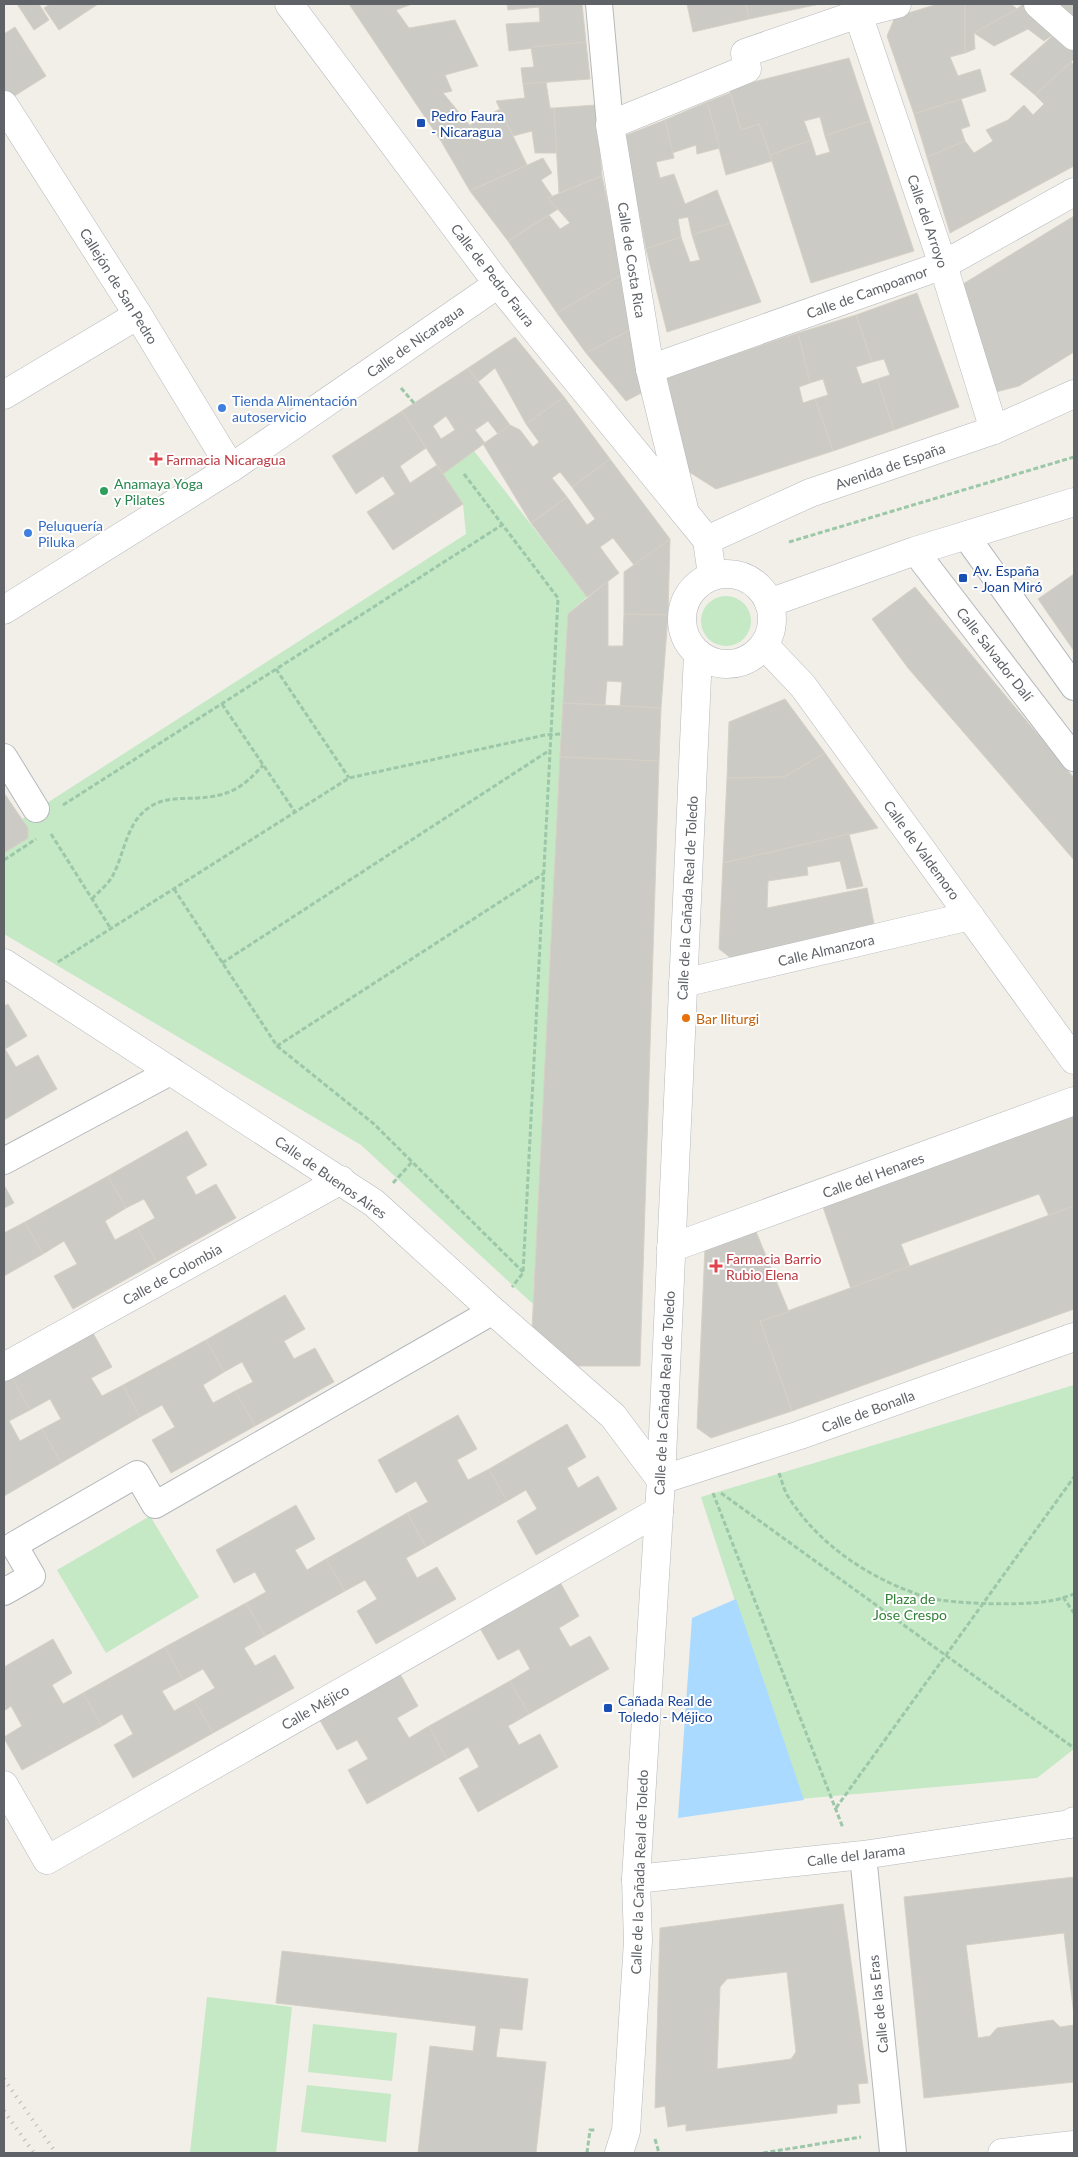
<svg xmlns="http://www.w3.org/2000/svg" width="1078" height="2157" font-family="Lato,sans-serif">
<style>
.green{fill:#c5e8c5}
.water{fill:#aadaff}
.building{fill:#cccac5;stroke:#d6d1c6;fill-rule:evenodd}
.lines{fill:none;stroke-linecap:round;stroke-linejoin:round}
.pedestrian-casing{stroke:#b5b8bc;stroke-width:28}
.minor-casing{stroke:#b5b8bc;stroke-width:29}
.tertiary-casing{stroke:#b5b8bc;stroke-width:29}
.secondary-casing{stroke:#b6babf;stroke-width:29}
.path{stroke:#9cc7a9;stroke-width:3;stroke-dasharray:5 2.5;stroke-linecap:butt}
.pedestrian{stroke:#fff;stroke-width:26}
.minor{stroke:#fff;stroke-width:28}
.tertiary{stroke:#fff;stroke-width:28}
.secondary{stroke:#fff;stroke-width:28}
.rail{stroke:#b6b7b8;stroke-width:4;stroke-dasharray:1 6;stroke-linecap:butt}
.transit-dot{fill:#1a4fb4;stroke:#fff;stroke-width:2}
.shop-dot{fill:#3f7fe0;stroke:#fff;stroke-width:2}
.health-dot{fill:#e0444e;stroke:#fff;stroke-width:2}
.leisure-dot{fill:#2e9e5b;stroke:#fff;stroke-width:2}
.food-dot{fill:#e8710a;stroke:#fff;stroke-width:2}
.labels{text-anchor:middle;dominant-baseline:central;stroke-width:4;stroke-linejoin:round;paint-order:stroke}
.transit-label{font-size:14px;fill:#164399;stroke:#fff;text-anchor:start}
.street-label{font-size:14px;fill:#5f6368;stroke:#fff}
.shop-label{font-size:14px;fill:#366cbe;stroke:#fff;text-anchor:start}
.health-label{font-size:14px;fill:#be3a42;stroke:#fff;text-anchor:start}
.leisure-label{font-size:14px;fill:#27864d;stroke:#fff;text-anchor:start}
.food-label{font-size:14px;fill:#c56008;stroke:#fff;text-anchor:start}
.park-label{font-size:14px;fill:#348238;stroke:#fff}
</style>
<rect width="100%" height="100%" fill="#f1efe8"/>
<!-- green -->
<g class="green">
<path d="M474 451 587 597 568 614 533 1304 361 1145 4 934V853L27 838 28 828 22 819 466 534 463 504 443 474Z"/>
<circle cx="726" cy="621" r="25"/>
<path d="M1074 1385V1749L1037 1778 800 1799 701 1497Z"/>
<path d="M150 1516 199 1597 106 1653 57 1570Z"/>
<path d="M207 1997 292 2007 276 2153H190Z"/>
<path d="M313 2024 397 2033 392 2081 308 2072Z"/>
<path d="M307 2085 391 2094 386 2142 301 2132Z"/>
</g>
<!-- water -->
<path class="water" d="M736 1599 804 1800 678 1818 692 1618Z"/>
<!-- building -->
<g class="building">
<path d="M17 4H39L49 20 34 30Z"/>
<path d="M50 4H98L59 30 44 8Z"/>
<path d="M349 4H412L396 10 409 28 455 20 478 66 445 75 452 91 443 93 472 128 441 141Z"/>
<path d="M507 4H582L586 42 509 51 506 24 540 22 539 7 508 10Z"/>
<path d="M687 4H746L749 19 693 32Z"/>
<path d="M746 4H820L749 19Z"/>
<path d="M938 4H965V53L950 57 958 76 980 69 986 91 914 114 887 36 895 17Z"/>
<path d="M965 4H1011L1017 9 974 33 975 49 965 53Z"/>
<path d="M1023 4 1057 32 1044 41 1028 29 994 46 974 33 1017 9Z"/>
<path d="M1055 4H1074V20Z"/>
<path d="M15 27 46 76 8 100 4 94V34Z"/>
<path d="M1057 32 1074 47V59L1035 95 1010 74Z"/>
<path d="M586 42 590 79 523 84 521 68 534 67 531 47Z"/>
<path d="M849 58 870 121 825 136 820 117 804 121 811 140 770 155 759 124 741 130 729 88Z"/>
<path d="M1071 62 1074 65V166L950 233 927 157 965 141 974 153 993 141 986 130 1008 120 1024 105 1033 115 1044 104 1035 95Z"/>
<path d="M546 82 550 108H554L557 153H535L532 131 513 136 496 101 525 98 523 84Z"/>
<path d="M730 93 741 130 759 124 772 161 726 175 707 102Z"/>
<path d="M961 99 970 126 961 129 965 141 927 157 914 114Z"/>
<path d="M707 102 720 148 697 154 696 145 672 153 665 120Z"/>
<path d="M596 105 602 176 559 193 554 108Z"/>
<path d="M500 109 527 165 470 191 441 141 472 128 470 125Z"/>
<path d="M665 120 674 158 656 162 660 178 674 174 685 204 717 190 730 223 692 235 688 217 678 219 681 237 646 249 624 136Z"/>
<path d="M870 121 914 251 811 283 770 155 811 140 816 156 830 152 825 136Z"/>
<path d="M543 158 552 173 541 180 552 196 548 198 558 209 508 241 470 191Z"/>
<path d="M602 176 623 274 557 313 508 241 549 215 560 229 570 223 548 198Z"/>
<path d="M1074 216V352L1019 386 996 392 963 284Z"/>
<path d="M730 223 761 302 667 332 646 249 681 237 690 262 700 260 692 235Z"/>
<path d="M623 274 634 328 586 353 557 313Z"/>
<path d="M917 293 959 407 894 430 877 379 890 375 884 359 872 362 856 315Z"/>
<path d="M856 315 872 362 856 367 862 384 877 379 894 430 833 451 815 399 828 395 823 379 810 383 798 333Z"/>
<path d="M634 328 645 391 626 401 586 353Z"/>
<path d="M798 333 810 383 799 387 803 403 815 399 833 451 716 489 686 470 667 377Z"/>
<path d="M515 337 564 397 526 424 495 368 478 382 468 368Z"/>
<path d="M468 368 510 425 498 434 488 421 475 430 485 443 443 474 402 411ZM446 416 455 430 441 439 433 426Z"/>
<path d="M564 397 610 459 572 487 560 472 552 478 567 497 531 523 483 444 510 425 520 430 533 447 539 442 526 424Z"/>
<path d="M402 411 426 448 400 466 410 483 437 465 463 504 393 550 367 512 395 494 383 476 356 494 332 456Z"/>
<path d="M610 459 670 539 634 565 613 538 600 547 619 573 587 597 531 523 567 497 587 525 595 519 572 487Z"/>
<path d="M670 539 668 615 624 614V572Z"/>
<path d="M1074 574V651L1038 599Z"/>
<path d="M608 581V646H623L624 614 668 615 661 708 620 706 622 682 607 681 605 705 563 703 568 614Z"/>
<path d="M915 587 1074 778V860L908 668 872 619Z"/>
<path d="M785 699 825 753 784 777 727 778 729 722Z"/>
<path d="M563 703 661 708 659 761 560 757Z"/>
<path d="M825 753 878 828 723 863 727 778 784 777Z"/>
<path d="M560 757 659 761 640 1366H571L532 1330Z"/>
<path d="M4 793 28 828V838L4 853Z"/>
<path d="M849 834 863 886 847 889 840 861 807 867 808 875 768 881 767 908 867 888 874 924 731 958 719 949 723 863Z"/>
<path d="M8 1004 27 1036 5 1049 16 1067 38 1055 57 1089 4 1120V1006Z"/>
<path d="M1074 1116V1206L1049 1216 1039 1194 901 1244 910 1267 851 1289 823 1207Z"/>
<path d="M187 1131 207 1165 186 1177 196 1195 216 1184 236 1218 157 1262 137 1228 155 1218 144 1199 126 1208 108 1176Z"/>
<path d="M108 1176 126 1208 105 1221 115 1240 137 1228 157 1262 73 1309 54 1276 77 1264 64 1241 43 1254 25 1222Z"/>
<path d="M4 1185 14 1203 4 1208Z"/>
<path d="M1074 1206V1309L792 1411 760 1321Z"/>
<path d="M25 1222 43 1254 4 1276V1233Z"/>
<path d="M755 1229 789 1312 760 1321 792 1411 711 1438 697 1428 705 1248Z"/>
<path d="M285 1295 305 1329 284 1341 294 1359 315 1348 334 1382 255 1426 235 1391 253 1382 242 1362 224 1372 206 1340Z"/>
<path d="M93 1333 112 1367 91 1378 102 1396 123 1385 140 1417 61 1463 42 1429 61 1419 50 1399 30 1410 12 1378Z"/>
<path d="M206 1340 224 1372 203 1385 213 1403 235 1391 255 1426 171 1473 152 1440 175 1427 162 1405 140 1417 123 1385Z"/>
<path d="M12 1378 30 1410 9 1421 20 1441 42 1429 61 1463 4 1496V1382Z"/>
<path d="M458 1415 477 1449 457 1460 468 1480 489 1469 507 1501 426 1547 407 1513 428 1502 416 1481 396 1493 378 1460Z"/>
<path d="M567 1424 586 1457 567 1468 578 1488 598 1476 617 1509 536 1555 517 1521 537 1509 526 1490 507 1501 489 1469Z"/>
<path d="M296 1505 315 1539 295 1550 307 1570 326 1559 345 1591 265 1636 246 1603 266 1592 255 1572 234 1583 216 1550Z"/>
<path d="M407 1513 426 1547 406 1558 417 1578 437 1567 456 1599 376 1644 357 1611 377 1599 365 1580 345 1591 326 1559Z"/>
<path d="M560 1582 579 1616 559 1628 570 1647 590 1636 609 1669 529 1714 510 1681 530 1669 519 1649 498 1660 480 1628Z"/>
<path d="M246 1603 265 1636 244 1648 255 1666 275 1655 294 1688 213 1733 194 1700 215 1688 203 1669 183 1680 165 1647Z"/>
<path d="M53 1639 72 1673 52 1685 63 1704 83 1693 102 1726 22 1770 4 1738V1737L22 1726 11 1706 4 1711V1667Z"/>
<path d="M165 1647 183 1680 162 1691 174 1711 194 1700 213 1733 133 1778 114 1745 133 1734 122 1714 102 1726 83 1693Z"/>
<path d="M399 1672 418 1706 397 1718 409 1738 429 1726 447 1759 367 1804 348 1770 368 1759 357 1740 337 1750 318 1717Z"/>
<path d="M510 1681 529 1714 508 1726 519 1745 540 1734 558 1767 478 1812 459 1778 479 1767 468 1747 447 1759 429 1726Z"/>
<path d="M1074 1877V2015L1064 1933 966 1945 978 2038 990 2036 997 2028 1053 2020 1060 2027 1074 2025V2082L924 2098 904 1897Z"/>
<path d="M843 1904 868 2083 858 2084 860 2103 837 2105V2113L686 2131V2124L668 2127 665 2106 655 2108 660 1928ZM787 1972 796 2052 791 2059 717 2069 720 1987 727 1979Z"/>
<path d="M282 1951 528 1979 522 2030 500 2028 496 2057 546 2062 536 2153H418L430 2046 473 2051 476 2026 276 2003Z"/>
</g>
<g class="lines">
<defs>
<g id="pedestrian">
<path d="M599 4 610 125"/>
<path d="M966 536 1074 687"/>
<path d="M915 551 1074 758"/>
<path d="M4 757 36 809"/>
<path d="M4 1161 172 1071"/>
<path d="M4 1592 32 1576 14 1545 137 1474 155 1505 493 1311"/>
<path d="M863 1855 893 2153"/>
</g>
<g id="minor">
<path d="M1038 4 1074 36"/>
<path d="M858 14 943 265 994 430"/>
<path d="M4 105 138 315 231 468"/>
<path d="M650 369 943 265 1074 192"/>
<path d="M4 395 138 315"/>
<path d="M685 513 650 369 610 125 747 69 745 53 858 14 897 4"/>
<path d="M4 610 231 468 498 284"/>
<path d="M764 645 803 686 1074 1060"/>
<path d="M4 963 374 1203 493 1311 613 1416 661 1480 800 1435 1074 1337"/>
<path d="M683 983 970 916"/>
<path d="M671 1248 1074 1101"/>
<path d="M4 1367 341 1180"/>
<path d="M4 1785 47 1860 659 1511"/>
<path d="M636 1879 863 1855 1070 1824 1074 1821"/>
</g>
<g id="tertiary">
<path d="M289 4 498 284 707 540 712 575"/>
<path d="M707 540 810 493 994 430 1074 394"/>
<circle cx="727" cy="619" r="45"/>
<path d="M769 603 915 551 1074 502"/>
<path d="M619 2153 626 2131 638 1941 636 1879 661 1480 698 654"/>
</g>
<path id="secondary" d="M1002 2153 1074 2145"/>
</defs>
<!-- pedestrian casing -->
<use href="#pedestrian" class="pedestrian-casing"/>
<!-- minor casing -->
<use href="#minor" class="minor-casing"/>
<!-- tertiary casing -->
<use href="#tertiary" class="tertiary-casing"/>
<!-- secondary casing -->
<use href="#secondary" class="secondary-casing"/>
<!-- path -->
<g class="path">
<path d="M401 388 414 403"/>
<path d="M464 474 558 598 523 1273 512 1287"/>
<path d="M789 542 1074 457"/>
<path d="M276 669 349 778"/>
<path d="M222 704 295 812"/>
<path d="M63 805 502 525"/>
<path d="M51 834 111 929"/>
<path d="M4 860 36 839"/>
<path d="M174 889 277 1046 543 874"/>
<path d="M92 899C99 891 110 883 114 873 125 851 127 821 150 807 164 797 182 799 198 798 229 796 243 788 263 765"/>
<path d="M58 962 349 778 545 735 561 734"/>
<path d="M222 963 550 750"/>
<path d="M277 1046 374 1124 523 1272"/>
<path d="M393 1183 412 1162"/>
<path d="M779 1473C782 1481 784 1491 789 1498 817 1541 859 1571 906 1590 913 1592 920 1596 928 1598 955 1604 1021 1606 1049 1601 1057 1600 1066 1597 1074 1594"/>
<path d="M713 1493 843 1828"/>
<path d="M721 1493 1074 1748"/>
<path d="M1063 1597 1074 1613"/>
<path d="M836 1808 1074 1477"/>
<path d="M655 2139 659 2153"/>
<path d="M587 2153 590 2130H595"/>
<path d="M763 2153 861 2137"/>
</g>
<!-- pedestrian -->
<use href="#pedestrian" class="pedestrian"/>
<!-- minor -->
<use href="#minor" class="minor"/>
<!-- tertiary -->
<use href="#tertiary" class="tertiary"/>
<!-- secondary -->
<use href="#secondary" class="secondary"/>
<!-- rail -->
<g class="rail">
<path d="M4 2079 56 2153"/>
<path d="M4 2111 34 2153"/>
</g>
</g>
<!-- markers -->
<g class="transit-dot">
<rect x="416" y="118" width="10" height="10" rx="2.5"/>
<rect x="958" y="573" width="10" height="10" rx="2.5"/>
<rect x="603" y="1703" width="10" height="10" rx="2.5"/>
</g>
<g class="shop-dot">
<circle cx="222" cy="408" r="5"/>
<circle cx="28" cy="533" r="5"/>
</g>
<g class="health-dot">
<path d="M153.5 451.5h5v5h5v5h-5v5h-5v-5h-5v-5h5z"/>
<path d="M713.5 1258.5h5v5h5v5h-5v5h-5v-5h-5v-5h5z"/>
</g>
<circle class="leisure-dot" cx="104" cy="491" r="5"/>
<circle class="food-dot" cx="686" cy="1018" r="5"/>
<g class="labels">
<!-- transit labels -->
<g class="transit-label">
<text x="431" y="115">Pedro Faura<tspan x="431" dy="16">- Nicaragua</tspan></text>
<text x="973" y="570">Av. España<tspan x="973" dy="16">- Joan Miró</tspan></text>
<text x="618" y="1700">Cañada Real de<tspan x="618" dy="16">Toledo - Méjico</tspan></text>
</g>
<!-- street labels -->
<g class="street-label">
<text transform="translate(928 221) rotate(71)">Calle del Arroyo</text>
<text transform="translate(632 260) rotate(81)">Calle de Costa Rica</text>
<text transform="translate(493 275) rotate(52)">Calle de Pedro Faura</text>
<text transform="translate(119 286) rotate(58)">Callejón de San Pedro</text>
<text transform="translate(867 292) rotate(-20)">Calle de Campoamor</text>
<text transform="translate(415 341) rotate(-35)">Calle de Nicaragua</text>
<text transform="translate(890 466) rotate(-19)">Avenida de España</text>
<text transform="translate(995 654) rotate(52)">Calle Salvador Dalí</text>
<text transform="translate(922 850) rotate(54)">Calle de Valdemoro</text>
<text transform="translate(687 898) rotate(-87)">Calle de la Cañada Real de Toledo</text>
<text transform="translate(826 950) rotate(-13)">Calle Almanzora</text>
<text transform="translate(873 1175) rotate(-20)">Calle del Henares</text>
<text transform="translate(331 1177) rotate(35)">Calle de Buenos Aires</text>
<text transform="translate(172 1274) rotate(-29)">Calle de Colombia</text>
<text transform="translate(664 1393) rotate(-87)">Calle de la Cañada Real de Toledo</text>
<text transform="translate(868 1411) rotate(-20)">Calle de Bonalla</text>
<text transform="translate(315 1707) rotate(-30)">Calle Méjico</text>
<text transform="translate(856 1855) rotate(-7)">Calle del Jarama</text>
<text transform="translate(639 1872) rotate(-88)">Calle de la Cañada Real de Toledo</text>
<text transform="translate(878 2004) rotate(-96)">Calle de las Eras</text>
</g>
<!-- shop labels -->
<g class="shop-label">
<text x="232" y="400">Tienda Alimentación<tspan x="232" dy="16">autoservicio</tspan></text>
<text x="38" y="525">Peluquería<tspan x="38" dy="16">Piluka</tspan></text>
</g>
<!-- health labels -->
<g class="health-label">
<text x="166" y="459">Farmacia Nicaragua</text>
<text x="726" y="1258">Farmacia Barrio<tspan x="726" dy="16">Rubio Elena</tspan></text>
</g>
<!-- leisure labels -->
<g class="leisure-label">
<text x="114" y="483">Anamaya Yoga<tspan x="114" dy="16">y Pilates</tspan></text>
</g>
<!-- food labels -->
<g class="food-label">
<text x="696" y="1018">Bar Iliturgi</text>
</g>
<!-- park labels -->
<g class="park-label">
<text x="910" y="1598">Plaza de<tspan x="910" dy="16">Jose Crespo</tspan></text>
</g>
</g>
<!-- border -->
<rect width="1078" height="2157" fill="none" stroke="#5f6368" stroke-width="10"/>
</svg>
